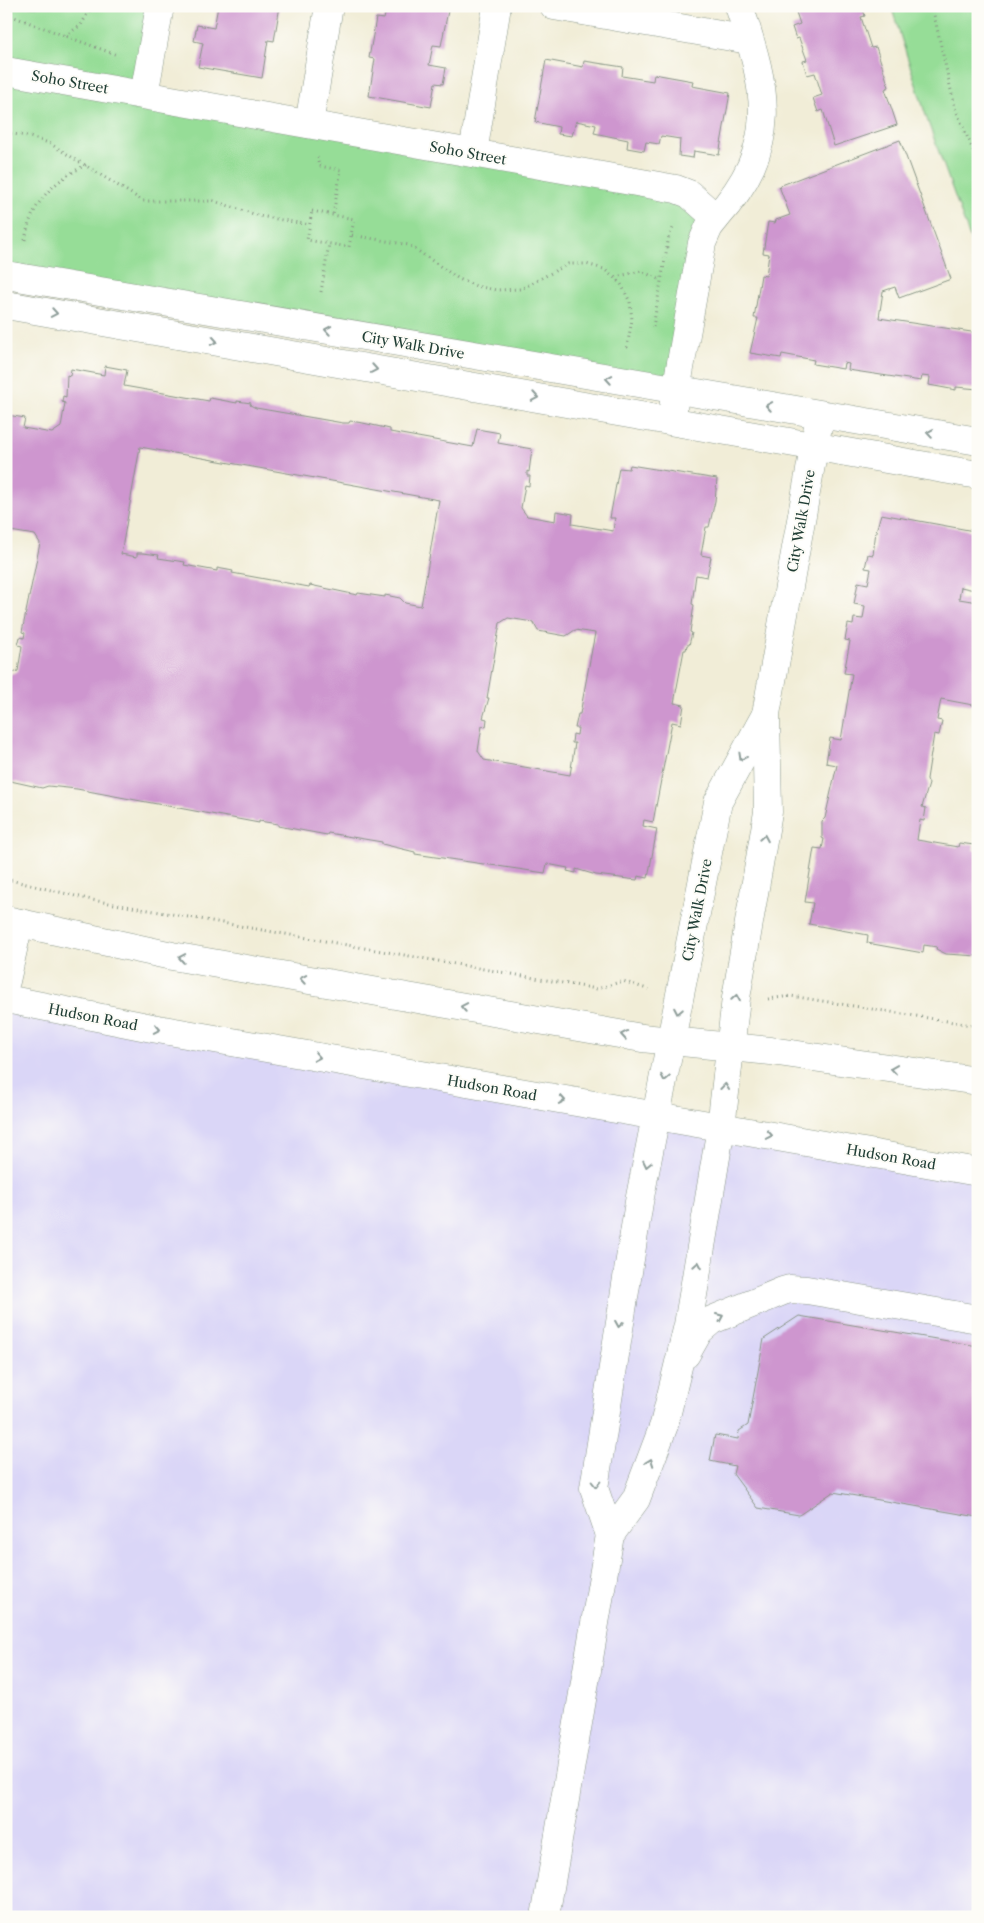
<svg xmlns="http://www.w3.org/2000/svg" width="984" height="1923" font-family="'Libre Caslon Text',serif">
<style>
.built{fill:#dad6f7}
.green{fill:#96dd97;stroke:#5a8d66}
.building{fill:#ce96cf;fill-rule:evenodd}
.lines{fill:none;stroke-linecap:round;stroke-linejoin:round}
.minor-casing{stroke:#889586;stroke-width:29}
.path{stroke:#889586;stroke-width:3;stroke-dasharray:1 4;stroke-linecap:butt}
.minor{stroke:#fff;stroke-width:28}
.oneway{stroke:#8f9e9a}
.labels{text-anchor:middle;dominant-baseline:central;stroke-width:4;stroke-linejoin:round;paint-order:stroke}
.street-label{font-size:14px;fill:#1f3d34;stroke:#fdfcf7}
</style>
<rect width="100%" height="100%" fill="#fdfcf7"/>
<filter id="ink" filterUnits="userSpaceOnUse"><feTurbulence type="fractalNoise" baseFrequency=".02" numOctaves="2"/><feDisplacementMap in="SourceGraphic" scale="10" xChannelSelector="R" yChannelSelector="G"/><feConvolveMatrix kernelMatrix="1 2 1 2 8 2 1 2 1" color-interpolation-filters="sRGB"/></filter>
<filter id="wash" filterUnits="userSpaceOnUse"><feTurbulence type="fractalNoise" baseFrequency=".0096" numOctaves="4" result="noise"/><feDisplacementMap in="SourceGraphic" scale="20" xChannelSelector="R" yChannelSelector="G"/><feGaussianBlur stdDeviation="1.12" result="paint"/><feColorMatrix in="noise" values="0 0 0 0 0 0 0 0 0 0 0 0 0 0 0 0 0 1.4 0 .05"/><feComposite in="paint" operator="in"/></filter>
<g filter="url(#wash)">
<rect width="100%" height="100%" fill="#f1edd7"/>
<!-- built -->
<path class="built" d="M6 999 978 1172V1917H6Z"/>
<!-- green -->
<g class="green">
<path d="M6 6H160L144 95 676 189 716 218 677 390 6 275Z"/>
<path d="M891 6H978V260L928 122Z"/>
</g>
<g id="blocks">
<!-- building -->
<g class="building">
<path d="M218 6H280L274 41 268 40 262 78 198 67 203 43 194 41 197 25 214 28Z"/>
<path d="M387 6H449L441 46 433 45 429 65 446 68 443 84 435 83 431 107 369 96 375 59 369 58 376 18 384 19Z"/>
<path d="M794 6H862L865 16 861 17 871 48 876 47 889 87 885 89 897 125 834 146 823 110 818 112 813 98 822 95 815 73 807 75 803 61 807 60 799 38 796 39 792 27 800 24Z"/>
<path d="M546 60 583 67 584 61 623 67 622 76 653 81 654 74 693 81 692 86 730 93 719 155 694 151 693 158 679 156 680 139 661 136 659 144 646 142 644 151 627 148 628 140 594 133 596 125 576 121 572 136 558 134 559 127 535 122Z"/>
<path d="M900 140 951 279 899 298 895 287 883 291 879 318 978 333V389L956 387V390L929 385 930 377 922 376 921 381 848 370 849 364 844 363 843 369 813 364 814 360 782 354 781 358 750 353 758 318H754L761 275 766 276 769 254 763 253 768 222 775 223 776 220 790 215 779 186Z"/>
<path d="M105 366 127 370 124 386 209 401 210 398 237 403V401L251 403 250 405 256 408 343 423H349L350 421 363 423 390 429V432L473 447 477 429 500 433 498 443 532 449 529 472 527 471V476H530L529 486 525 485 521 508 527 516 555 521 556 511 573 514 572 524 613 531 615 518H610L619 468 629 469 630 465 717 479 715 501 709 527H706L701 555 711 557 707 577 696 575 692 604 694 605 690 632 692 633 689 645H687L686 650H684L674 703 684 705 681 724 672 722 653 822 644 820 643 826 657 829 648 878 638 876 637 880 596 875 576 869V873L567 871 568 868 547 864 545 873 415 854V852L382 844V842L328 833 327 835 278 826V824L259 821V823L77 789 48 786 42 788 6 780V676L18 671 22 646 18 645 20 637 24 638 25 633 22 632 40 543 35 535 10 531 9 538 6 537 7 415 25 418 23 428 52 433 61 427 65 403 62 402 63 396 66 397 67 375 70 376 71 369 104 375ZM140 447 439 500 421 606 405 603 400 598 385 595V597L358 593 357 595 310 585 309 587 232 573 233 571 217 568V571L184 565 185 562 158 558 159 555 143 553H137V557L121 554ZM508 618 533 622 538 631 566 636 575 630 595 633 580 714H578L575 728H578L577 735 573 734 572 743H575L570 775 484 760 478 751 482 726 486 727 487 719 483 718 489 698H487L500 623Z"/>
<path d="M881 514 974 531 973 536H978V568L974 590 961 587 959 599 978 602V706L941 699 937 720 942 721 939 735 934 734 927 779 929 784 922 807 926 808 924 821 920 820 917 840 958 847 959 843 974 845 973 850 978 851V956L946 954 936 949 937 947 924 945 923 953 867 943 868 935 809 924 813 903 805 902 814 848 822 849 824 839 822 838V821L825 818 837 765 826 763 830 738 841 740 852 674 844 673 850 641 845 640 848 624 853 625 854 618 863 619 865 606 854 604 858 582 868 584 871 569 865 568 868 554 873 555 876 531Z"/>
<path d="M799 1316 978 1346V1517L833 1492 799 1515 758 1508 733 1474 735 1466 710 1461 715 1435 738 1439 739 1431 748 1425 764 1339Z"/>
</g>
</g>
</g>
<g filter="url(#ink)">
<use href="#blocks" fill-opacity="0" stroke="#889586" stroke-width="1"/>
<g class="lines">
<defs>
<g id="minor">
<path d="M554 6 749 40"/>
<path d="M6 71 676 189 689 194 716 218 709 227 702 243 673 408"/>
<path d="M144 95 160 6"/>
<path d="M309 124 329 6"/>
<path d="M473 153 497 6"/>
<path d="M716 218C781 145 768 92 739 6"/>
<path d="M6 275 978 441"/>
<path d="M6 305 978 475"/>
<path d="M6 920 172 956 642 1038 771 1051 978 1081"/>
<path d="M6 981 19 923"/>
<path d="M6 999 152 1028 978 1172"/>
<path d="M686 1354 699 1331 712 1320 783 1291 790 1289 807 1290 978 1319"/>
<path d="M610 1535 594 1488 639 1202 718 802 765 716"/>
<path d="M545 1917 610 1535 636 1499 664 1425 688 1325 721 1127 736 998 768 812 766 714 820 415"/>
</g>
</defs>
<!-- minor casing -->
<use href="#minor" class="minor-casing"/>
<!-- path -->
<g class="path">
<path d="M932 6 955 108 978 162"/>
<path d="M6 14 117 55"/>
<path d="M11 16 12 6"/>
<path d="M65 36 81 25 92 6"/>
<path d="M6 133 27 136 49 143 143 201H214L260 216 310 225"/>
<path d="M317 157 319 166 341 170 333 215"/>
<path d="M312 211 354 219 349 247 307 240Z"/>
<path d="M352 235 409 245 459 279 476 286 496 290 521 289 568 264H586L604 269 621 284 630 302 632 320 627 347 623 349"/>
<path d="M25 240C31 203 53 181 86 165"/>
<path d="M615 277 641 271 661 280"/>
<path d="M321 292 329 244"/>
<path d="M653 327 669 236 673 228"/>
<path d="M6 879 92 900 597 989 623 981 650 990"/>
<path d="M768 999 791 996 978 1026"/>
</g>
<!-- minor -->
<use href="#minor" class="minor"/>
</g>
<!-- one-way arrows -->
<defs><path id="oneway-chevron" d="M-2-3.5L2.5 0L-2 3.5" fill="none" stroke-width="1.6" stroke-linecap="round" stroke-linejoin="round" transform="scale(1.25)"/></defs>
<g class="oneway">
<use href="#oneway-chevron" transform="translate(54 313) rotate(10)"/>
<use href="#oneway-chevron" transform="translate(328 330) rotate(-170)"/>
<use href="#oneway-chevron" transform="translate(214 341) rotate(10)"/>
<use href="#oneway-chevron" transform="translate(374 369) rotate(10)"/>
<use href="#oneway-chevron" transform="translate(609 379) rotate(-170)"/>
<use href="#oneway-chevron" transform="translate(535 397) rotate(10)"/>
<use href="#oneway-chevron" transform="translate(769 406) rotate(-170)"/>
<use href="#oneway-chevron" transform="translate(930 433) rotate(-171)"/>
<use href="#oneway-chevron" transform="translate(742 757) rotate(119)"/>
<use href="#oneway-chevron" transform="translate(764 838) rotate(-80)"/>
<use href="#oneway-chevron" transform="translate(182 958) rotate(-170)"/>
<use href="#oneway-chevron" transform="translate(303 979) rotate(-170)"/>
<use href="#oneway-chevron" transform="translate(736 998) rotate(-81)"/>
<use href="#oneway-chevron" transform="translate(464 1007) rotate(-170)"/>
<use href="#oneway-chevron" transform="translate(678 1011) rotate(101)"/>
<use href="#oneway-chevron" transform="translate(157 1029) rotate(10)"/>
<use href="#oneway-chevron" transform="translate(624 1035) rotate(-170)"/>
<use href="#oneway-chevron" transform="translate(317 1057) rotate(10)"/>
<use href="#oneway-chevron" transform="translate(894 1069) rotate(-172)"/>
<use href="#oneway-chevron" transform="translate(665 1078) rotate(101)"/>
<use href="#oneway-chevron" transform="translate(725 1087) rotate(-84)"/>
<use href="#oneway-chevron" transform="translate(562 1100) rotate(10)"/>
<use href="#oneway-chevron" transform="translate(769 1135) rotate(10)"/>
<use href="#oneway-chevron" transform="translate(647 1164) rotate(102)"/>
<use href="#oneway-chevron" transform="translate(698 1265) rotate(-80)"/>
<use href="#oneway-chevron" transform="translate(720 1317) rotate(-24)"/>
<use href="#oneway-chevron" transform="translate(619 1324) rotate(99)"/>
<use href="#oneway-chevron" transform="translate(650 1462) rotate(-70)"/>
<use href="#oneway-chevron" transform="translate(596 1484) rotate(90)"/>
</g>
</g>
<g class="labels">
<!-- street labels -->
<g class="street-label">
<text transform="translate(70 82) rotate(10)">Soho Street</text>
<text transform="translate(468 153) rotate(10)">Soho Street</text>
<text transform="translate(413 345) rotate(10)">City Walk Drive</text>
<text transform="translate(801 521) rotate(-80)">City Walk Drive</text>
<text transform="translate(697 910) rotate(-79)">City Walk Drive</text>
<text transform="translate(93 1017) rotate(11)">Hudson Road</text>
<text transform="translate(492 1088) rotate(10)">Hudson Road</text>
<text transform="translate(891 1157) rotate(10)">Hudson Road</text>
</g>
</g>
<!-- margin -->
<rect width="984" height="1923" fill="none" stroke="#fdfcf7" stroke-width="25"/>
</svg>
